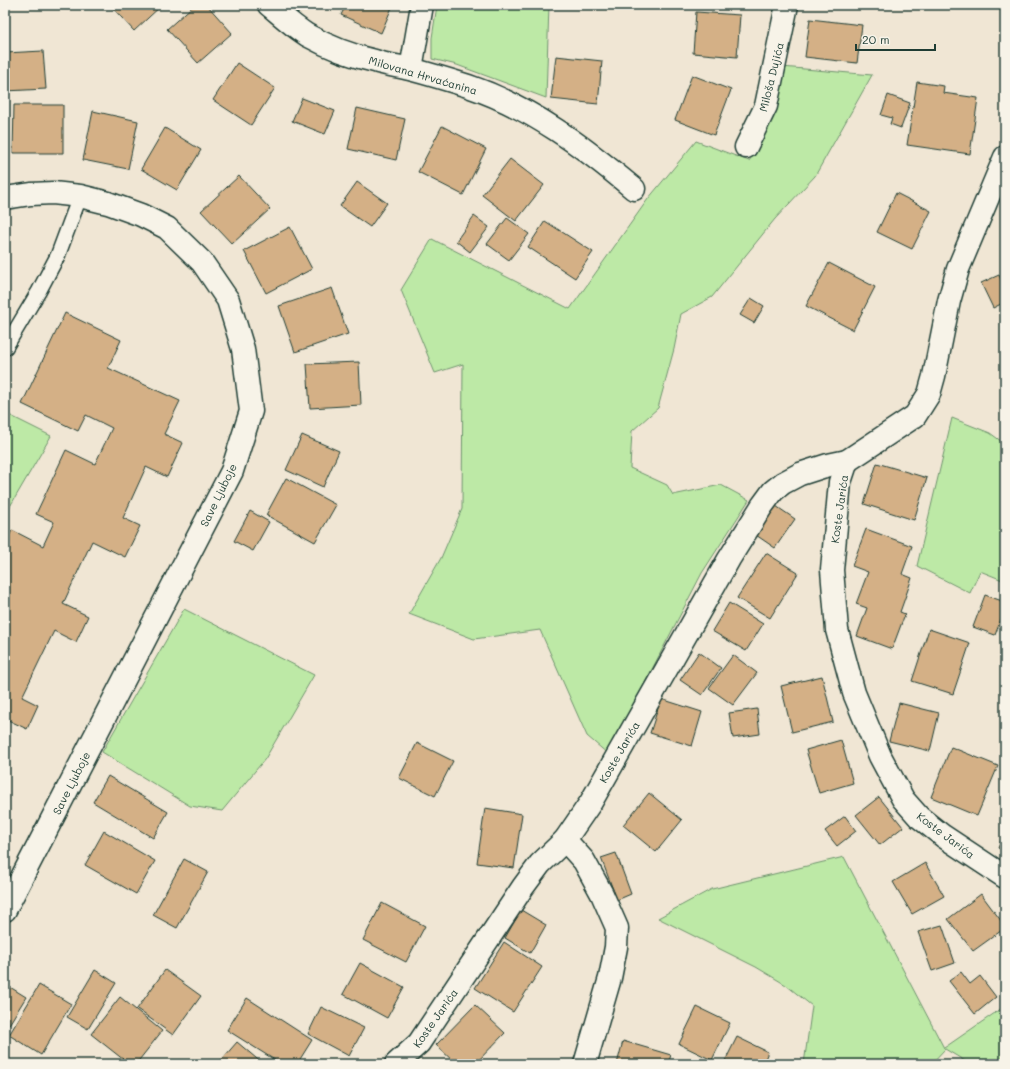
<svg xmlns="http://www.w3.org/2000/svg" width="1010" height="1069" font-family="Mali,sans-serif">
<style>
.green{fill:#bde9a6;stroke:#6e936d}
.building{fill:#d4b086;stroke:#1f3d34}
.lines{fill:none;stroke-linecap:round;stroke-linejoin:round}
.service-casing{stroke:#1f3d34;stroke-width:17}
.minor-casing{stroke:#1f3d34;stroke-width:25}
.service{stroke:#f7f3e8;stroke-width:14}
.minor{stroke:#f7f3e8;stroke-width:22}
.labels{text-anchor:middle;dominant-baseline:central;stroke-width:3;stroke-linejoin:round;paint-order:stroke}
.street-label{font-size:11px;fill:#1f3d34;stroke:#f7f3e8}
</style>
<rect width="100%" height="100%" fill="#f0e6d4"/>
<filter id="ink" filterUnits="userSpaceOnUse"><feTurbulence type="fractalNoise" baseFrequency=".025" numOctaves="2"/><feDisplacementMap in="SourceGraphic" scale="8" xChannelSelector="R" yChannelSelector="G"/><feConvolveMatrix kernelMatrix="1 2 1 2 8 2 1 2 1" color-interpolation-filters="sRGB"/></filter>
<g filter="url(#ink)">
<!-- green -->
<g class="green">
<path d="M437 5H549L546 98 457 65 432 59V38Z"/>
<path d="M782 67 872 75 815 176 775 219 712 297 681 314 674 349 658 408 632 431 630 468 667 485 673 495 721 485 749 500 702 573 608 754 587 736 540 630 474 639 409 614 441 558 462 509 463 364 435 373 401 290 432 239 570 309 648 199 696 141 749 161 761 143 774 110Z"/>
<path d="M5 413 51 436 5 515Z"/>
<path d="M952 418 990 433 1005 444V581L980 571 970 593 917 566Z"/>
<path d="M184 609 314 675 265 759 222 811 190 806 102 752Z"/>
<path d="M844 857 944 1048 1005 1006V1064H970L945 1049 931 1064H804L812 1006 786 985 756 967 658 918 712 889Z"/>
</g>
<!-- building -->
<g class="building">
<path d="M110 5H162L134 31Z"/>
<path d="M194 5H207L232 33 198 63 167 29Z"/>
<path d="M346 5H393L381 33 341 15Z"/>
<path d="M696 12 740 15 737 57 693 53Z"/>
<path d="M810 19 862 25 857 63 805 57Z"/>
<path d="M43 51 46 89 5 91V53Z"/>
<path d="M556 56 602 61 598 104 551 99Z"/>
<path d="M237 63 275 88 251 125 213 100Z"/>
<path d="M692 75 731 90 714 135 675 120Z"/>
<path d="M917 82 944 86 943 93 978 98 970 154 907 145Z"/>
<path d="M888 95 910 103 901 128 890 124 892 118 881 115Z"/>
<path d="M302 98 335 111 325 134 292 121Z"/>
<path d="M14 105H63V153H13Z"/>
<path d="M357 108 405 119 396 160 348 149Z"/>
<path d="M93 111 138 121 128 169 83 160Z"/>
<path d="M442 126 486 149 463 195 418 172Z"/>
<path d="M165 128 201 150 177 190 141 169Z"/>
<path d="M510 159 544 185 516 221 482 195Z"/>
<path d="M239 176 270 209 232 244 201 211Z"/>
<path d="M357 182 387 203 370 227 340 206Z"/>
<path d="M896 193 931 211 912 249 877 232Z"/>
<path d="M474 216 489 227 470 252 456 241Z"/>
<path d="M507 218 529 234 509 260 487 244Z"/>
<path d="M545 221 593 252 575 278 528 247Z"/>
<path d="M290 227 312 269 266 293 244 251Z"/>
<path d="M829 263 875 287 853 330 806 306Z"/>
<path d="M999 275 1005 288V302L993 308 981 283Z"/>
<path d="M332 288 348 334 295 352 279 306Z"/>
<path d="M751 298 764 306 754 323 740 315Z"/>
<path d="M65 313 121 340 108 368 180 401 164 434 183 443 167 477 146 467 123 518 140 526 125 557 92 541 63 604 88 616 76 642 54 631 22 697 38 705 27 729 8 720 5 727V608L6 605H5V544L12 530 43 546 54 522 36 514 66 450 95 464 112 428 86 415 78 431 22 404Z"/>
<path d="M359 362 361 405 310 408 307 364Z"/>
<path d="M302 435 339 451 323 487 286 470Z"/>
<path d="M877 463 927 478 914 520 864 504Z"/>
<path d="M286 478 336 505 315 542 266 515Z"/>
<path d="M773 504 795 519 775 548 753 533Z"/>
<path d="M250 511 269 522 253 551 234 541Z"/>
<path d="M866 529 912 546 902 574 912 578 900 612 905 614 892 649 857 636 867 608 856 604 868 572 852 566Z"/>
<path d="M766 553 798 573 770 618 737 598Z"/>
<path d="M985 595 1005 602V609L995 635 973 627Z"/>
<path d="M729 603 763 624 746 651 712 631Z"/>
<path d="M929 629 970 643 953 694 912 681Z"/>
<path d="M699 652 721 668 702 695 680 680Z"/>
<path d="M733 655 757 673 733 705 709 688Z"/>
<path d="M822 676 833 722 792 732 781 686Z"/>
<path d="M661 699 702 712 692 746 650 733Z"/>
<path d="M899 703 939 713 930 751 889 741Z"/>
<path d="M757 709 760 734 733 738 729 713Z"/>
<path d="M841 740 853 783 819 793 806 750Z"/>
<path d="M417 743 453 761 435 796 399 778Z"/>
<path d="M951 747 998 766 977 816 931 797Z"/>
<path d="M108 776 168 812 153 838 93 802Z"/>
<path d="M649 793 682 820 656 852 623 825Z"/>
<path d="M879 797 903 827 880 845 856 815Z"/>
<path d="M485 808 522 814 514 868 477 863Z"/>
<path d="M845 816 856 831 837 846 825 831Z"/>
<path d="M104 831 155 861 136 894 85 865Z"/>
<path d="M1005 831V851L998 848Z"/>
<path d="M616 853 631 894 617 900 601 858Z"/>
<path d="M184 859 208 872 177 928 153 915Z"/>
<path d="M925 863 944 896 912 914 893 882Z"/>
<path d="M981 894 1005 926V928L973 951 948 919Z"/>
<path d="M382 903 425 926 406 962 363 940Z"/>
<path d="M521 910 546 925 530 953 505 938Z"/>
<path d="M942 925 955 963 932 971 918 932Z"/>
<path d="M504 942 542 967 513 1012 475 988Z"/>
<path d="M360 963 404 987 387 1018 343 994Z"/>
<path d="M95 970 116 983 88 1029 67 1017Z"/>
<path d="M165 970 201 996 173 1035 137 1009Z"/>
<path d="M961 972 970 984 980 976 996 997 975 1014 949 981Z"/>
<path d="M5 984 26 997 5 1031Z"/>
<path d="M39 985 71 1004 41 1055 9 1035Z"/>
<path d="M120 997 162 1031 136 1064H129L91 1034Z"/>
<path d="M247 998 312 1040 297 1064H281L227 1030Z"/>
<path d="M475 1005 505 1033 475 1064H456L436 1045Z"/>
<path d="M321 1007 364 1028 349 1056 308 1034Z"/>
<path d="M697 1007 730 1023 712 1060 679 1044Z"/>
<path d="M737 1037 768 1052 763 1064 724 1063Z"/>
<path d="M623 1041 671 1055 668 1064H617Z"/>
<path d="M237 1042 263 1064H218Z"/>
</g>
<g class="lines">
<defs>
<path id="service" d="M5 348 39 291 58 255 80 196"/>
<g id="minor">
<path d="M269 5C281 15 293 26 307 35 327 46 352 56 375 61 386 65 398 66 410 69 429 74 449 80 468 86 531 107 584 147 634 189"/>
<path d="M411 69 422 5"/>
<path d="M746 147 766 106 787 5"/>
<path d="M1005 157 958 269 949 301 934 376 929 394 915 416 847 461 840 482 832 570 837 630 854 693 880 756 903 799 919 817 943 836 1005 877"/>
<path d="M5 198 31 194 53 193 80 196 108 203 141 215 167 228 202 262 228 300 243 349 251 411 232 471 5 910"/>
<path d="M565 840 584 861 602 894 617 928 616 947 610 978 585 1064"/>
<path d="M396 1064 419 1043 523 887 540 864 565 840 591 802 729 559 762 506 773 491 783 483 800 474 828 465 847 461"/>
</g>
</defs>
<!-- service casing -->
<use href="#service" class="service-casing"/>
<!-- minor casing -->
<use href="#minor" class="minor-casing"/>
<!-- service -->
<use href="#service" class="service"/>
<!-- minor -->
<use href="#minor" class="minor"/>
</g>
</g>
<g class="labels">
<!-- street labels -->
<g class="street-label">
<text transform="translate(423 75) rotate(16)">Milovana Hrvaćanina</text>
<text transform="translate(771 77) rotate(-76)">Miloša Dujića</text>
<text transform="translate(218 495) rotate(-64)">Save Ljuboje</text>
<text transform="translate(839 509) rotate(-82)">Koste Jarića</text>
<text transform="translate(619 752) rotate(-60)">Koste Jarića</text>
<text transform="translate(71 783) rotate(-63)">Save Ljuboje</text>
<text transform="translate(946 835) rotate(37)">Koste Jarića</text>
<text transform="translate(435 1018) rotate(-55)">Koste Jarića</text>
</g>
</g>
<!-- margin -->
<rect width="1010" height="1069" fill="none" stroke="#f7f3e8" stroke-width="20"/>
<rect x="10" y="10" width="990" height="1049" fill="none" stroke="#1f3d34" stroke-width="1.5" filter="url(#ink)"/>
<!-- scale -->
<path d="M856 44v6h79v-6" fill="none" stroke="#1f3d34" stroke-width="2"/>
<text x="862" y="44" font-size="12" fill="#1f3d34" stroke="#f7f3e8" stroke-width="3" paint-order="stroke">20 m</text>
</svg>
